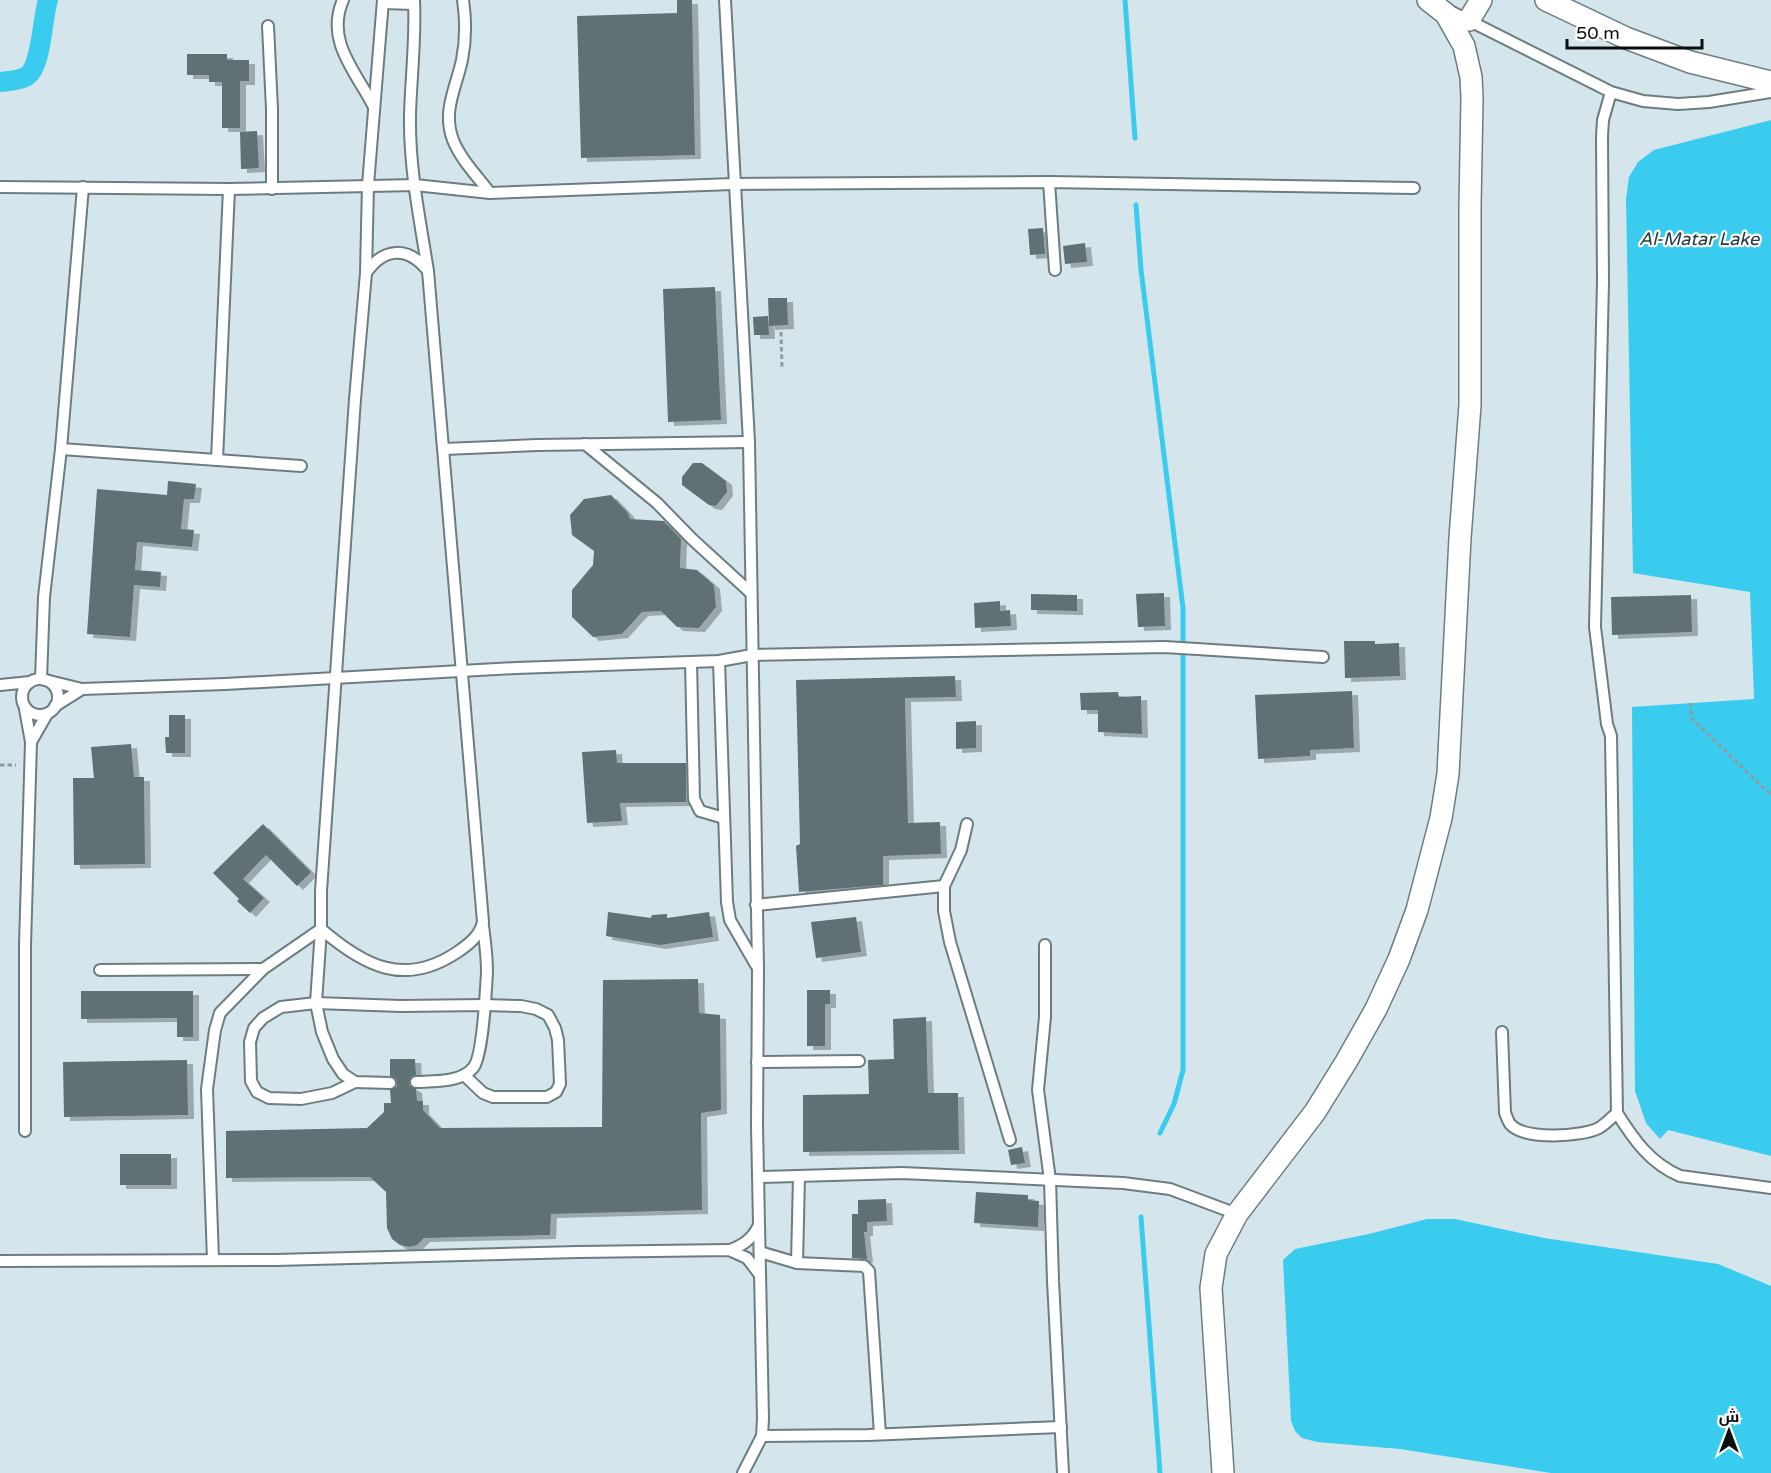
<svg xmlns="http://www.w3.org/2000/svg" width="1771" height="1473" font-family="'Varela Round',Cairo,sans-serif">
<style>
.water{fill:#39ccef}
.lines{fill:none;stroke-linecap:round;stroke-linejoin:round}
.stream{stroke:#39ccef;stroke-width:5}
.canal{stroke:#39ccef;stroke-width:20}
.building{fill:#607176;filter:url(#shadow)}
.lane-casing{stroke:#6c7d82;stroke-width:14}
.street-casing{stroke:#6c7d82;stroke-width:24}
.path{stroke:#8e9ca0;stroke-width:3;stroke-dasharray:4.5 3;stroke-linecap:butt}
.lane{stroke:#fff;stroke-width:10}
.street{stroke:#fff;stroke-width:21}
.labels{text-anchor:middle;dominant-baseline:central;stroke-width:4.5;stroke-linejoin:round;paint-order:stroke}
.water-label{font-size:18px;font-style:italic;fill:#223a41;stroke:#fff}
</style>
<defs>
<filter id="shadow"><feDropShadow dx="6" dy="4" stdDeviation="0" flood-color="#0004"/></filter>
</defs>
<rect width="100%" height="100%" fill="#d4e6ec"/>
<!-- water -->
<g class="water">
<path d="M1771 120V1156L1668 1130 1660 1139 1646 1123 1635 1091 1632 707 1754 699 1750 592 1633 573 1626 199 1629 177 1638 162 1654 150Z"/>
<path d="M1427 1219H1455L1544 1238 1718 1264 1771 1286V1473H1551L1400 1449 1317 1442 1302 1438 1295 1431 1291 1421 1283 1260 1295 1249 1369 1234Z"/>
</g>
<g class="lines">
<!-- stream -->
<g class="stream">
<path d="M1125 0 1135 138"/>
<path d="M1136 205 1141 270 1183 608V1070L1174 1104 1160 1133"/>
<path d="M1141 1217 1160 1473"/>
</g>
<!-- canal -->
<path class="canal" d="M0 82C9 81 19 81 27 76 42 66 42 18 48 0"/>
</g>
<!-- building -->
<g class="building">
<path d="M677 0H692L695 155 581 158 577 16 677 13Z"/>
<path d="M187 54H227V60H249V81H240V128H222V82H209V75H187Z"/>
<path d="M257 131 259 168 241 169 240 132Z"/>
<path d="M1043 228 1045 254 1030 255 1028 229Z"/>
<path d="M1085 243 1087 262 1065 264 1063 246Z"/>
<path d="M715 287 721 420 668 422 663 289Z"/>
<path d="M768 298H787L788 325 769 326Z"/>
<path d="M768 316 769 335H754L753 317Z"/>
<path d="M693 463H702L726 481 727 492 716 506 709 505 682 485V477Z"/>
<path d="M168 481 196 484 194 499H184L181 529 194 530 192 547 137 542 135 570 161 572 160 587 134 585 130 637 87 634 97 489 167 495Z"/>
<path d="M611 495 628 513 630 519 664 521 681 539 680 568 697 570 714 585 716 607 699 628 677 627 661 611 642 612 622 634 593 637 572 617V590L593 565 594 551 572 535 570 515 584 499Z"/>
<path d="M1164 593 1165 626 1138 627 1136 594Z"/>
<path d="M1031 594 1077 595V611L1031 610Z"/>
<path d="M1691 595 1692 632 1612 635 1611 597Z"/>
<path d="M1000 601V611L1010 610 1011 626 975 628 974 603Z"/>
<path d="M1344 641H1375V644L1399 643 1400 676 1345 678Z"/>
<path d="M955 676 956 697 905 698 908 823 940 822 941 854 883 856V885L799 892 796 846 800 844 796 680Z"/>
<path d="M1352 691 1354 748 1310 750V756L1258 759 1255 695Z"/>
<path d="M1118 692 1119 697 1141 696 1142 734 1098 732V710H1081L1080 693Z"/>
<path d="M169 715H185V753H166L165 737H169Z"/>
<path d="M976 721V748L956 749V722Z"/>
<path d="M131 744 134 777H144L145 864 74 865 73 778H94L91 747Z"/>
<path d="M616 750 617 763H686V802L620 803 622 821 587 823 582 752Z"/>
<path d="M263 824 311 872 297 886 266 855 243 879 264 898 250 913 237 901 239 899 213 873Z"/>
<path d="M608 912 651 918 652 915 667 914V918L709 912 713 937 660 945 606 936Z"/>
<path d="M856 917 861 952 816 958 811 922Z"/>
<path d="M698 979 699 1013 720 1015 721 1110 701 1113 702 1210 551 1214 550 1235 424 1238 417 1245 409 1247 400 1245 392 1239 387 1228 386 1192 370 1177 226 1178V1131L367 1128 384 1112V1103H391L390 1090 397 1086 396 1079 390 1076V1059H415L416 1075 410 1078 409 1085 416 1089 417 1101H423V1110L440 1128 602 1127 603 980Z"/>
<path d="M807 990H830V1004H825V1046H807Z"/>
<path d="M81 991H193V1037H177V1018L81 1019Z"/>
<path d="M926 1017 928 1093H958L959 1150 803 1152V1095L869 1094 868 1060 894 1059 893 1019Z"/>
<path d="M187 1060 188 1115 64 1117 63 1062Z"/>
<path d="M1022 1147 1025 1163 1011 1165 1008 1150Z"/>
<rect x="120" y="1154" width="51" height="31"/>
<path d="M976 1192 1028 1195V1200L1039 1201 1038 1227 974 1223Z"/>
<path d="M886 1199 887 1221 867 1222V1232H864L867 1259 852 1258V1214H858V1200Z"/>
</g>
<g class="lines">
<defs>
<g id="lane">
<path d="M343 0C325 41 356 72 374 107"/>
<path d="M383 0 368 185 366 273 355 399 321 891V929C364 966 404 987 456 953 468 945 480 936 483 922L428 271C420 220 409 168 410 115 411 77 416 39 414 0"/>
<path d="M463 0C466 20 466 40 462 60 456 88 442 111 453 140 461 160 478 177 490 193"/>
<path d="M725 0 749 442 758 968 757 1126 763 1419 762 1436 743 1473"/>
<path d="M383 3 414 4"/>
<path d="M1446 9 1611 92 1643 101 1678 104 1709 102 1771 92"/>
<path d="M268 26 272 109V189"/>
<path d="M1611 92 1603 120 1602 136 1603 282 1595 627 1607 724 1611 736 1617 1113C1634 1140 1650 1163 1680 1176L1771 1188"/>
<path d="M1049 182 1055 270"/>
<path d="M0 187 229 189 415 185 490 193 733 184 1049 182 1414 188"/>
<path d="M83 187 61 449 44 597 41 679 82 689 225 684 516 668 719 661 752 655 800 654 1165 647 1323 657"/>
<path d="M366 273C384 247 408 246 428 271"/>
<path d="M585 444 657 503 692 539 751 593"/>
<path d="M61 449 301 466"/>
<path d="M444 449 537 445 749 442"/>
<path d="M217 460 229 189"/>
<path d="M719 661 727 902 730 920 756 965"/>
<path d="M691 662 694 799 700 811 724 818"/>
<circle cx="40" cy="697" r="18"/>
<path d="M0 685 30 682"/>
<path d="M55 706 82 689"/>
<path d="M31 742 47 714"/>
<path d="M967 824 961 850 944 886V911L950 942 1010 1140"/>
<path d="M756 905 944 886"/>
<path d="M321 929 316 1003 322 1032 333 1059 343 1074 355 1082 390 1083"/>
<path d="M1045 945V1017L1038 1090 1050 1180 1053 1281 1063 1473"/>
<path d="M100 970 263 969"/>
<path d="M1502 1032 1505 1113C1507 1117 1508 1122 1511 1125 1526 1140 1581 1137 1599 1128 1606 1124 1611 1118 1617 1113"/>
<path d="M757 1062 859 1061"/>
<path d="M355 1082 332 1093 301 1099 269 1098 257 1092 251 1081 250 1042 254 1028 263 1018 281 1007 316 1003 401 1006 484 1005 521 1006 536 1009 548 1015 555 1028 558 1040 560 1084 556 1092 547 1097H493L483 1093 464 1075"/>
<path d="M416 1082C434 1081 460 1083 473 1068 483 1057 486 989 487 972 487 957 485 941 483 926"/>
<path d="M25 1131V945L31 742 25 709"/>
<path d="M758 1177 902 1173 1123 1183 1170 1189 1237 1214"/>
<path d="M730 1250C743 1245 751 1240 758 1227"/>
<path d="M760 1252 797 1263 864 1266 869 1271 880 1434"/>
<path d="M213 1260 207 1089 215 1030 220 1013 263 969 321 929"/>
<path d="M0 1261 276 1260 578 1252 729 1250 747 1258 760 1275"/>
<path d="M797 1263 799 1176"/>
<path d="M762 1436 868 1435 1061 1427"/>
</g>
<g id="street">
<path d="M1546 0 1626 38 1690 62 1771 82"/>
<path d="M1469 20 1481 0"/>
<path d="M1223 1473 1211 1288 1216 1254 1237 1214 1315 1112 1346 1062 1376 1009 1399 959 1417 910 1441 818 1448 774 1460 538 1470 405V206L1472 98 1471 77 1464 46 1446 14 1428 0"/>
</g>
</defs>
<!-- lane casing -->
<use href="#lane" class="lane-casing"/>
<!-- street casing -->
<use href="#street" class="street-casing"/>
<!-- path -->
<g class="path">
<path d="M781 332 782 367"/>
<path d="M1691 703V718L1771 795"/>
<path d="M0 765H16"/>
</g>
<!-- lane -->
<use href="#lane" class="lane"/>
<!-- street -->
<use href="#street" class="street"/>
</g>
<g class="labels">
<!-- water labels -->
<g class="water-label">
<text x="1699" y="239">Al-Matar Lake</text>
</g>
</g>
<!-- north arrow -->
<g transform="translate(1729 1431)" stroke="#ffffff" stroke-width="4.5" paint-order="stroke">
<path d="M0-4.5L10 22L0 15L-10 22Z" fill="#090f11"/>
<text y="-9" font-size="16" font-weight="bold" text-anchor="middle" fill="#090f11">ش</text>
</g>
<!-- scale -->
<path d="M1567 39v9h135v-9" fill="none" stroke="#090f11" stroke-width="3"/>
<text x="1576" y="39" font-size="18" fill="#090f11" stroke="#ffffff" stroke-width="4.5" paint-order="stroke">50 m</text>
</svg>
